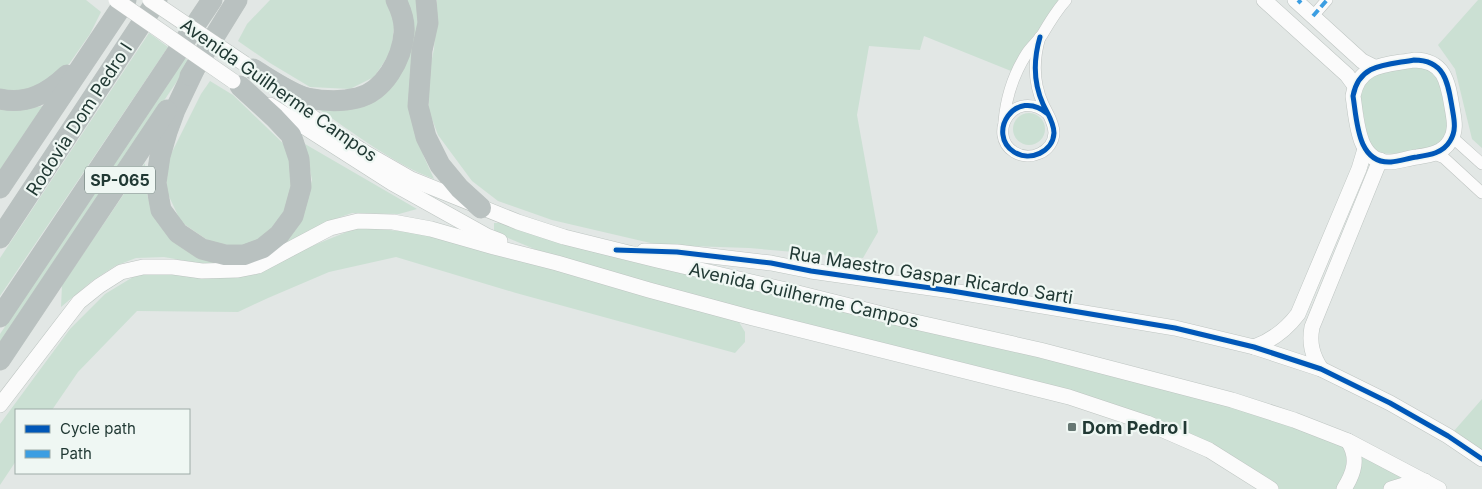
<svg xmlns="http://www.w3.org/2000/svg" width="1482" height="489" font-family="Inter,sans-serif">
<style>
.green{fill:#cbe0d3}
.lines{fill:none;stroke-linecap:round;stroke-linejoin:round}
.street-casing{stroke:#bfc4c2;stroke-width:12}
.secondary-casing{stroke:#bec5c2;stroke-width:16}
.highway-casing{stroke:#bcc3c1;stroke-width:21}
.street{stroke:#fbfbfb;stroke-width:11}
.secondary{stroke:#fbfbfb;stroke-width:15}
.highway{stroke:#b9c1c0;stroke-width:20}
.secondary-bridge-casing{stroke:#bec5c2;stroke-width:16;stroke-linecap:butt}
.secondary-bridge{stroke:#fbfbfb;stroke-width:15}
.quiet{stroke:#3c9ee2;stroke-width:4;stroke-dasharray:8 4;stroke-linecap:butt}
.cycleway-casing{stroke:#eff7f3;stroke-width:8}
.cycleway{stroke:#0057b8;stroke-width:5}
.poi-dot{fill:#657672;stroke:#eff7f3;stroke-width:2}
.labels{text-anchor:middle;dominant-baseline:central;stroke-width:4.5;stroke-linejoin:round;paint-order:stroke}
.shield{fill:#eff7f3;stroke:#5f726d;stroke-width:1}
.shield-label{font-size:16px;font-weight:bold;fill:#213934}
.street-label{font-size:18px;fill:#213934;stroke:#eff7f3}
.poi-label{font-size:18px;font-weight:bold;fill:#213934;stroke:#eff7f3;text-anchor:start}
</style>
<rect width="100%" height="100%" fill="#e2e7e5"/>
<!-- green -->
<g class="green">
<path d="M0 0H86L101 12 90 34 69 64 27 93 0 90Z"/>
<path d="M270 0H388L395 20 391 52 374 77 350 89 310 87 270 63 238 41 247 24Z"/>
<path d="M405 0H420L414 122 424 157 434 179C392 163 354 133 317 108L358 106 378 100 393 84Z"/>
<path d="M437 0H1066L1016 73 924 36 920 50 869 46 857 115 878 232 863 258 749 248 659 245 552 220 498 201 472 181 438 135 429 111 428 77 434 49Z"/>
<path d="M1478 0H1482V148L1472 139 1455 69 1438 45Z"/>
<path d="M149 33 168 47 0 296V258Z"/>
<path d="M185 58 190 62 0 344V334Z"/>
<path d="M1414 67C1422 68 1429 69 1435 75 1441 83 1449 121 1447 130 1446 135 1443 140 1439 143 1430 150 1414 150 1403 152 1392 154 1382 156 1374 148 1366 140 1365 127 1364 116 1362 110 1360 103 1360 97 1360 71 1396 70 1414 67Z"/>
<path d="M210 81 233 95 290 150 296 188 277 227 246 249 209 241 181 222 166 190 169 158 201 94Z"/>
<path d="M43 106 0 170V108L15 110Z"/>
<circle cx="1029" cy="129" r="16"/>
<path d="M305 144 417 209 399 214 352 213 326 222 253 263 203 264 164 257 136 258 115 266 92 281 61 307 62 285 145 163 146 192 155 217 226 262 303 213 312 180Z"/>
<path d="M494 223H500L1011 348 1228 403 1347 447 1350 463 1339 489H1277L1142 418 650 284 544 253 494 232Z"/>
<path d="M359 227 438 235 739 322 745 332V342L735 353 516 293 396 257 329 272 268 298 238 312 137 311 78 372 52 410H16V461L0 485V424L70 329 105 294 138 274 173 272 232 278 261 271 297 252Z"/>
<path d="M1482 399V450L1454 431Z"/>
<path d="M1358 451 1414 479 1384 489H1348Z"/>
</g>
<g class="lines">
<defs>
<g id="street">
<path d="M1313 16 1327 0"/>
<path d="M1040 37C1033 61 1033 82 1043 104 1047 113 1054 122 1054 133 1053 152 1030 162 1014 152 986 134 1015 86 1048 114"/>
<path d="M1004 122C1006 97 1013 75 1027 53 1031 47 1037 42 1042 35 1049 23 1056 11 1066 0"/>
<path d="M1452 137 1482 164"/>
<path d="M1434 154 1444 158 1482 193"/>
</g>
<g id="secondary">
<path d="M1264 0 1347 75 1355 86"/>
<path d="M1295 0 1362 61 1374 67"/>
<path d="M1414 60C1445 60 1448 83 1452 107 1454 119 1457 130 1450 141 1443 153 1430 155 1417 157 1409 158 1400 161 1391 162 1357 164 1357 120 1353 96 1359 63 1387 65 1414 60Z"/>
<path d="M283 94 320 123 364 152 411 179 518 222 564 237 657 260 786 290 902 319 1040 350 1232 400 1294 420 1348 441 1439 489"/>
<path d="M270 105 392 183 487 236 500 241"/>
<path d="M644 251 677 252 771 263 811 271 952 291 1175 328 1254 347 1321 369 1390 403 1448 436 1482 459"/>
<path d="M1254 347C1273 340 1286 330 1298 314L1359 169 1365 149"/>
<path d="M1321 369C1312 355 1309 343 1312 327L1380 160"/>
<path d="M0 405 79 302 99 286 121 272 143 267H173L202 271 238 270 258 266 330 228 358 221 393 222 431 229 494 247 557 263 649 290 749 317 1069 397 1147 423 1209 450 1271 489"/>
<path d="M1344 489C1354 473 1359 458 1348 441"/>
<path d="M1391 489 1404 485 1425 481"/>
</g>
<g id="highway">
<path d="M426 0 428 23 422 50 418 106 426 137 440 165 459 188 481 208"/>
<path d="M195 68 175 110 167 132 160 156 156 183 161 210 178 233 202 249 225 255H244L263 248 279 235 293 216 301 187 299 159 291 135 275 118 240 86"/>
<path d="M253 69C268 78 291 94 307 98 323 101 341 102 357 98 384 92 402 59 404 33 405 23 401 10 396 0"/>
<path d="M190 76 237 0"/>
<path d="M0 99C27 105 48 93 67 75"/>
<path d="M0 188 126 0"/>
<path d="M0 238 157 0"/>
<path d="M0 317 212 0"/>
<path d="M0 360 167 110"/>
</g>
</defs>
<!-- street casing -->
<use href="#street" class="street-casing"/>
<!-- secondary casing -->
<use href="#secondary" class="secondary-casing"/>
<!-- highway casing -->
<use href="#highway" class="highway-casing"/>
<!-- street -->
<use href="#street" class="street"/>
<!-- secondary -->
<use href="#secondary" class="secondary"/>
<!-- highway -->
<use href="#highway" class="highway"/>
<defs>
<g id="secondary-bridge">
<path d="M116 0 233 81"/>
<path d="M150 0 245 64"/>
</g>
</defs>
<!-- secondary-bridge casing -->
<use href="#secondary-bridge" class="secondary-bridge-casing"/>
<!-- secondary-bridge -->
<use href="#secondary-bridge" class="secondary-bridge"/>
<!-- quiet -->
<g class="quiet">
<path d="M1298 3 1301 0"/>
<path d="M1313 16 1327 0"/>
</g>
<defs>
<g id="cycleway">
<path d="M1040 37C1033 61 1033 82 1043 104 1047 113 1054 122 1054 133 1053 152 1030 162 1014 152 986 134 1015 86 1048 114"/>
<path d="M1414 60C1445 60 1448 83 1452 107 1454 119 1457 130 1450 141 1443 153 1430 155 1417 157 1409 158 1400 161 1391 162 1357 164 1357 120 1353 96 1359 63 1387 65 1414 60Z"/>
<path d="M616 250 677 252 771 263 811 271 952 291 1175 328 1254 347 1321 369 1390 403 1448 436 1482 459"/>
</g>
</defs>
<!-- cycleway casing -->
<use href="#cycleway" class="cycleway-casing"/>
<!-- cycleway -->
<use href="#cycleway" class="cycleway"/>
</g>
<!-- markers -->
<rect class="poi-dot" x="1067" y="422" width="10" height="10" rx="2.5"/>
<g class="labels">
<!-- shield labels -->
<rect class="shield" x="85" y="166.5" width="70" height="27" rx="4"/>
<g class="shield-label">
<text x="120" y="180">SP-065</text>
</g>
<!-- street labels -->
<g class="street-label">
<text transform="translate(279 90) rotate(35)">Avenida Guilherme Campos</text>
<text transform="translate(79 119) rotate(-57)">Rodovia Dom Pedro I</text>
<text transform="translate(931 275) rotate(9)">Rua Maestro Gaspar Ricardo Sarti</text>
<text transform="translate(804 295) rotate(13)">Avenida Guilherme Campos</text>
</g>
<!-- poi labels -->
<g class="poi-label">
<text x="1082" y="427">Dom Pedro I</text>
</g>
</g>
<!-- legend -->
<rect x="15" y="409" width="175" height="65" fill="#eff7f3" stroke="#9daba7"/>
<rect x="25" y="425" width="25" height="8" fill="#0057b8" stroke="#9daba7"/>
<text x="60" y="434" font-size="15" fill="#213934">Cycle path</text>
<rect x="25" y="450" width="25" height="8" fill="#3c9ee2" stroke="#9daba7"/>
<text x="60" y="459" font-size="15" fill="#213934">Path</text>
</svg>
